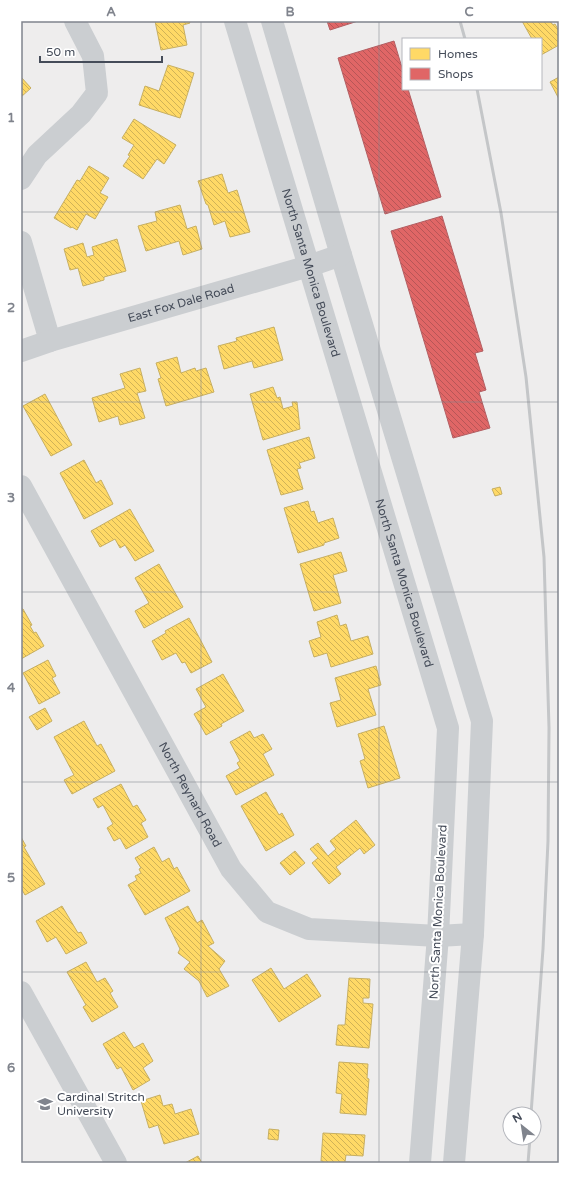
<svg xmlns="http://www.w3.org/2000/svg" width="580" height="1184" font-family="'Varela Round',sans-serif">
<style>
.homes{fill:url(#homes-back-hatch);stroke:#c7af62}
.shops{fill:url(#shops-back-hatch);stroke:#b25e62}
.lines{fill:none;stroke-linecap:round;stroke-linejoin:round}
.minor{stroke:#cbced1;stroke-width:22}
.rail{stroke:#c4c6c8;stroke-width:3}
.grid{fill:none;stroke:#80848d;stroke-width:1;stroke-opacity:0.55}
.labels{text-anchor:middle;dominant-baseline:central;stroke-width:4;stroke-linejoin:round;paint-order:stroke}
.street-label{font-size:12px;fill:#454c59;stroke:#fff}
.poi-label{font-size:12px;fill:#454c59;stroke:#fff;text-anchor:start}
.neatline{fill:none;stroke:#80848d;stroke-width:1.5}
.grid-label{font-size:13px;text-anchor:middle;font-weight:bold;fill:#80848d}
</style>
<defs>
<pattern id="homes-back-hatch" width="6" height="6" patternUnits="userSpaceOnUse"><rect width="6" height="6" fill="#ffd966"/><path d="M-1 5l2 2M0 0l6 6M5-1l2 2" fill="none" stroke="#d0b257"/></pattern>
<pattern id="shops-back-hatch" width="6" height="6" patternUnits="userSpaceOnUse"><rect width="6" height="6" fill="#e06666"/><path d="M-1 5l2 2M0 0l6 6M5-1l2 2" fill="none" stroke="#b75657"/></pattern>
</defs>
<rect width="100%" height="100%" fill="#eeeded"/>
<!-- homes -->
<g class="homes">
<path d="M155 21H189L190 23 183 25 187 45 161 50Z"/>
<path d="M522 21H550L553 25 555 24 559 31V45L541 55V39H532Z"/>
<path d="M168 65 194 73 180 118 139 105 145 86 159 91Z"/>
<path d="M21 77 31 88 21 97Z"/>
<path d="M559 77V99L550 82Z"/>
<path d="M134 119 176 145 164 164 157 159 143 179 123 166 130 156 128 155 134 145 122 138Z"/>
<path d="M89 166 109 178 100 193 108 197 95 219 86 214 77 230 72 227 71 228 54 218 77 180 80 181Z"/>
<path d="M222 174 228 193 237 190 250 232 230 237 225 221 214 225 208 205 206 204 198 181Z"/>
<path d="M180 205 187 229 196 226 202 249 183 255 179 241 146 251 138 226 157 221 155 212Z"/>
<path d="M117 239 126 271 104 277V280L83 286 78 268 70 270 64 249 83 243 87 257 94 255 92 247Z"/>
<path d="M274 327 283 360 254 368 252 361 224 369 218 346 237 341 236 338Z"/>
<path d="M177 357 181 373 195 368 196 371 206 368 214 392 166 406 158 379 161 378 156 363Z"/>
<path d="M140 368 146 391 137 393 145 418 120 425 118 416 99 422 92 398 125 388 120 374Z"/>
<path d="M273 387 277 398 280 397 283 409 293 406 292 402H297L300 429 263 440 250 394Z"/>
<path d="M45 394 72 445 51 456 23 406Z"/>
<path d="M309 437 315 458 299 463 301 468 297 469 303 489 281 495 267 450Z"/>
<path d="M84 460 96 483 101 480 113 504 84 519 60 473Z"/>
<path d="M500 487 502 494 495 496 492 489Z"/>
<path d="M308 501 311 512 314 511 318 523 333 518 339 538 324 543V545L298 553 284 508Z"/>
<path d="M130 509 154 551 135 561 125 545 120 548 115 539 100 547 91 531Z"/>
<path d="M341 552 347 571 333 575 341 603 314 611 300 564Z"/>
<path d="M159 564 183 607 144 628 135 611 149 603 135 578Z"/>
<path d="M21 609H23L32 625 30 626 34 633 36 632 44 646 21 659Z"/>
<path d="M337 615 340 626 346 624 351 641 368 636 373 654 331 667 327 653 314 657 309 641 321 637 317 622Z"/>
<path d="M189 618 212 662 191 673 185 662 182 663 176 653 162 660 152 641 166 633 165 631Z"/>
<path d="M48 660 56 676 52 678 60 693 39 704 23 673Z"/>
<path d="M376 666 381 685 368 689 376 715 337 727 330 703 341 700 335 678Z"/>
<path d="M223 674 244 711 221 724 222 726 206 735 194 714 206 707 196 689Z"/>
<path d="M45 708 52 721 37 730 29 717Z"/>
<path d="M84 721 97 746 101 744 115 771 72 794 64 780 74 775 54 737Z"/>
<path d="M384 726 400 778 368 788 360 761 365 759 358 734Z"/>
<path d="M250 731 254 738 263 734 272 749 263 754 274 775 236 795 226 776 240 768 237 763 240 761 230 742Z"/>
<path d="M121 784 133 807 137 805 146 820 141 823 148 837 126 849 120 838 114 841 107 828 113 824 103 805 98 808 93 799Z"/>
<path d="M266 792 279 815 282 813 294 835 266 851 241 806Z"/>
<path d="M356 820 375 845 364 854 360 848 336 867 341 874 329 884 312 863 318 858 310 849 318 843 328 856 336 849 330 841Z"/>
<path d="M21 837 26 846 24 847 45 884 25 895 21 888Z"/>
<path d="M154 847 162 862 169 858 174 869 177 867 190 891 145 915 128 885 137 880 135 876 141 873 139 869 141 868 135 858Z"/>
<path d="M295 851 305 863 290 875 280 863Z"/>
<path d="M62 906 78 933 81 932 87 943 66 954 56 937 47 942 36 921Z"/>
<path d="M188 906 197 923 202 920 214 943 208 946 225 961 219 969 229 986 207 997 199 981 184 969 190 962 178 953 180 949 165 918Z"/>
<path d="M86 962 97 982 105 978 113 991 110 993 118 1007 92 1022 83 1007 86 1005 67 972Z"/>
<path d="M271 968 284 989 307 974 321 996 279 1022 252 980Z"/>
<path d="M349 978 370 979 369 998H363V1003L373 1004 369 1048 336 1045 338 1025H345Z"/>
<path d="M124 1032 134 1048 143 1043 153 1061 143 1068 150 1080 133 1090 121 1067 117 1069 103 1044Z"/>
<path d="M339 1062 368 1064 367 1078 369 1079 366 1115 340 1113 342 1094 336 1093Z"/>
<path d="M160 1095 163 1106 172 1104 175 1114 191 1109 199 1134 164 1144 158 1125 149 1128 141 1101Z"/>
<path d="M269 1129 279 1130 278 1140 268 1139Z"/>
<path d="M323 1133 365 1135 363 1156 346 1155 345 1162H350V1163H323V1161H321Z"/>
<path d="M198 1156 202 1163H185Z"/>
</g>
<!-- shops -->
<g class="shops">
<path d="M327 21H358L330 30Z"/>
<path d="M394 41 403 71V89H408L441 197 385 214 338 58Z"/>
<path d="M442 216 483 351 475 353 486 390 479 392 490 428 453 438 391 231Z"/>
</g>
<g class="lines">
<!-- minor -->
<g class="minor">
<path id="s1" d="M235 21 448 728 438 936 420 1163"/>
<path d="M272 21 341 255 482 721 473 934 454 1163"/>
<path d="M21 179 37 155 81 114 97 93 93 56 75 21"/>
<path d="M21 242 50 341"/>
<path id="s2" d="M21 351 50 341 309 266 341 255"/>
<path id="s3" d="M21 486 231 869 267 912 309 929 438 936 473 934"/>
<path d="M21 992 116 1163"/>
</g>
<!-- rail -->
<g class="rail">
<path d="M460 21 465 39"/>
<path d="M477 89 501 213 526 377 544 557 549 728 548 841 543 949 531 1114"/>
<path d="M528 1163 530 1138"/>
</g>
</g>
<!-- grid -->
<path class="grid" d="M201 21V1163M379 21V1163M21 212H559M21 402H559M21 592H559M21 782H559M21 972H559"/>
<!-- icons -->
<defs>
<symbol id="school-bare" viewBox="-9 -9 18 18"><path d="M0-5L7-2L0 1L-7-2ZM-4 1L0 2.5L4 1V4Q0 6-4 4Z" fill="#80848d" stroke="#fff" stroke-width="2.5" paint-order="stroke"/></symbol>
</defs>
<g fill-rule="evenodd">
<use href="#school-bare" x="34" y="1093" width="22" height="22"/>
</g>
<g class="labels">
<!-- street labels -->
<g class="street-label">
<text stroke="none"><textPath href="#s1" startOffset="263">North Santa Monica Boulevard</textPath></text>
<text stroke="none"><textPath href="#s2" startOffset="167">East Fox Dale Road</textPath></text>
<text stroke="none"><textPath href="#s1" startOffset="587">North Santa Monica Boulevard</textPath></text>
<text stroke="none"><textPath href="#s3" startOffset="352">North Reynard Road</textPath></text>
<text transform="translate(438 912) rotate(-87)">North Santa Monica Boulevard</text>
</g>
<!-- poi labels -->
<g class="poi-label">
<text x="57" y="1097">Cardinal Stritch<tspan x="57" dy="14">University</tspan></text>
</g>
</g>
<!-- border -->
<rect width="580" height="1184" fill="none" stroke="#ffffff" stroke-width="44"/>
<!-- legend -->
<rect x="402" y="38" width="140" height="52" fill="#ffffff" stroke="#b5b7bd"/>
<rect x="410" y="48" width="20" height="12" fill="#ffd966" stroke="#b5b7bd"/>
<text x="438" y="58" font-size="12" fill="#454c59">Homes</text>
<rect x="410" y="68" width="20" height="12" fill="#e06666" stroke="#b5b7bd"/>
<text x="438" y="78" font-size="12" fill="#454c59">Shops</text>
<!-- north arrow -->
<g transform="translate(522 1126) rotate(330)"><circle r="19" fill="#ffffff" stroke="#b5b7bd"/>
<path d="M0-3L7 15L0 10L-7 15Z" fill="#80848d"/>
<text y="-6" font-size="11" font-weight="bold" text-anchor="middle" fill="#454c59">N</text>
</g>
<!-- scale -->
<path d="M40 56v6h122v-6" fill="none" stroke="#454c59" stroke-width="2"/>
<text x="46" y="56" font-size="12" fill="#454c59" stroke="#ffffff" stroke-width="3" paint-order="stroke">50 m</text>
<rect x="22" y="22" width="536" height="1140" class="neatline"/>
<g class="grid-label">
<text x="111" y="16">A</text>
<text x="290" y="16">B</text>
<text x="469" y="16">C</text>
<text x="11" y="122">1</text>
<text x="11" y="312">2</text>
<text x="11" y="502">3</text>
<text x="11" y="692">4</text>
<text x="11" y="882">5</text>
<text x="11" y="1072">6</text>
</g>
</svg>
